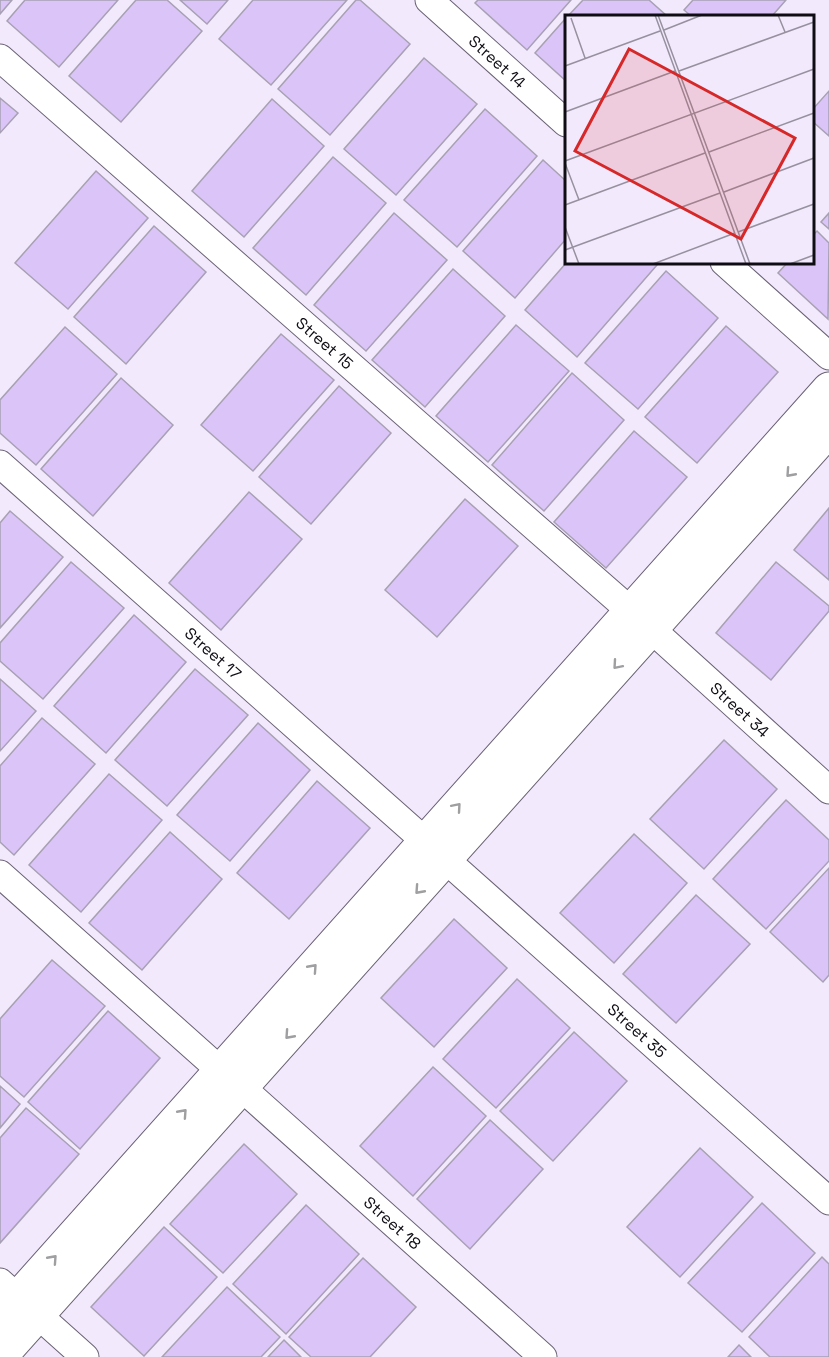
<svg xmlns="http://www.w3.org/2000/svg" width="829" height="1357" font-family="'Space Grotesk',sans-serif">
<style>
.building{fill:#dbc5f8;stroke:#a8a0b3;stroke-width:1.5}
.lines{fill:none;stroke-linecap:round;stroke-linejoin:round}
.minor-casing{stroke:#6a6274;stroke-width:29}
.major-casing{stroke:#6a6274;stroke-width:35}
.minor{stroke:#fff;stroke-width:27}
.major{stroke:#fff;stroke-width:33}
.oneway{stroke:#9f9ea1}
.labels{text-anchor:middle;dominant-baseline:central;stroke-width:4.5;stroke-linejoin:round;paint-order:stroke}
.street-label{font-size:16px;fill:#0f0c13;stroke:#fbf9fe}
.inset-road{fill:none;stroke:#97919f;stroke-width:1.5}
.view{fill:#d62828;fill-opacity:0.15;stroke:#d62828;stroke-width:3}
.inset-edge{fill:none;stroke:#0f0c13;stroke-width:3}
</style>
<rect width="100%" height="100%" fill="#f2e9fd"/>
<!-- building -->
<g class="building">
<path d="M0 0H12L0 14Z"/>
<path d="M25 0H118L59 67 7 21Z"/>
<path d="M136 0H167L202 31 121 122 69 76Z"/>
<path d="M180 0H228L207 24Z"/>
<path d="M253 0H347L271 85 219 39Z"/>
<path d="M356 0H360L410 44 330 135 278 89Z"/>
<path d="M478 0H571L527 50 475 3Z"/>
<path d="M583 0H649L667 16H568Z"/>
<path d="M693 0H786L772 16H691L684 10Z"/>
<path d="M566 18V81L535 53Z"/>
<path d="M424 58 477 104 396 195 344 149Z"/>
<path d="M829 91V136L812 121V110Z"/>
<path d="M0 98 18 113 0 133Z"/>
<path d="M272 99 324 146 244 237 192 191Z"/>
<path d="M485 109 537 156 457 247 404 200Z"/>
<path d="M333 157 386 203 306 295 253 248Z"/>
<path d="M543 160 566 181V239L515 298 463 251Z"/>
<path d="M96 171 148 218 68 309 15 263Z"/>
<path d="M394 213 447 260 366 351 314 305Z"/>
<path d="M829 213V229L821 222Z"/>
<path d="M154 226 206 272 126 364 74 317Z"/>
<path d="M817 231 829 243 828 319 778 273 788 262H812V236Z"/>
<path d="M567 262H654L657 265 577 357 525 310Z"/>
<path d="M453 269 505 316 425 407 372 360Z"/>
<path d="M666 271 718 318 638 409 585 363Z"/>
<path d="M516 325 569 371 488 462 436 416Z"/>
<path d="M726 326 778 372 697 463 645 417Z"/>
<path d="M65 327 117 374 36 465 0 433V400Z"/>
<path d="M281 334 334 380 253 471 201 425Z"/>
<path d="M572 373 624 420 544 511 492 465Z"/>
<path d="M121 378 173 425 93 516 41 469Z"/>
<path d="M339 386 391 433 311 524 259 477Z"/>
<path d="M634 431 687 477 606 568 554 522Z"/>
<path d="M249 492 302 539 221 630 169 583Z"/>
<path d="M465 499 518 546 437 637 385 590Z"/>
<path d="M829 508V580L794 550Z"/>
<path d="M10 511 63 557 0 628V523Z"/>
<path d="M71 562 124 608 43 699 0 661V643Z"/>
<path d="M776 562 829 606V611L771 680 716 633Z"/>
<path d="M134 615 186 662 106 753 54 706Z"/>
<path d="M195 669 248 715 167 806 115 760Z"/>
<path d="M0 679 36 711 0 751Z"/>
<path d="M42 718 95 764 14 855 0 842V766Z"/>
<path d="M258 723 310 770 230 861 177 815Z"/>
<path d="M724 740 777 789 704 869 650 819Z"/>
<path d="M109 774 162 820 81 912 29 865Z"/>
<path d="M317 781 370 828 289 919 237 873Z"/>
<path d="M786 800 829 840V861L766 929 713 879Z"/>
<path d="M170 832 222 879 142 970 89 923Z"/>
<path d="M634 834 687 883 614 963 560 913Z"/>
<path d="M829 868V975L823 982 770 932Z"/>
<path d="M696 895 750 944 676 1023 623 974Z"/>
<path d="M454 919 507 968 434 1047 381 998Z"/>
<path d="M52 960 105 1006 24 1097 0 1076V1019Z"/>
<path d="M517 979 570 1028 496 1108 443 1059Z"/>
<path d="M108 1011 160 1058 80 1149 28 1102Z"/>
<path d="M574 1032 627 1081 553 1161 500 1111Z"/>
<path d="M433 1067 486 1116 413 1196 360 1146Z"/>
<path d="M0 1086 20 1104 0 1128Z"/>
<path d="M26 1108 79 1154 0 1243V1138Z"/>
<path d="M490 1120 543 1169 470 1249 417 1199Z"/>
<path d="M244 1144 297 1194 223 1273 170 1224Z"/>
<path d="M700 1148 753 1197 680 1277 627 1227Z"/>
<path d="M762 1203 815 1253 742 1332 688 1283Z"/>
<path d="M306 1205 359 1254 286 1334 233 1284Z"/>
<path d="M164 1227 217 1277 144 1356 91 1307Z"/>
<path d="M822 1257 829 1264V1357H770L749 1337Z"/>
<path d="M363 1258 416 1307 370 1357H311L289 1337Z"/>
<path d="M227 1287 280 1337 261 1357H162Z"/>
<path d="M284 1340 301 1357H268Z"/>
<path d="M739 1345 751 1357H728Z"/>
</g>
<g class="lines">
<defs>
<g id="minor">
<path id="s1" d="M429 0 566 123"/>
<path id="s2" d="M0 58 650 628 829 790"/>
<path d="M724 262 829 356"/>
<path id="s3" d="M0 464 426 842"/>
<path id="s4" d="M446 860 829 1201"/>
<path d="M0 874 221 1071"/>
<path id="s5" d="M242 1088 543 1357"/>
<path d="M0 1282 18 1298"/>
<path d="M38 1315 85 1357"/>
</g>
<g id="major">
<path d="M0 1318 829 389"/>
<path d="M0 1357 829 430"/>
</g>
</defs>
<!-- minor casing -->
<use href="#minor" class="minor-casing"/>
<!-- major casing -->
<use href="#major" class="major-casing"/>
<!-- minor -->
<use href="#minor" class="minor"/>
<!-- major -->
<use href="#major" class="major"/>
</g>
<!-- one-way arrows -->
<defs><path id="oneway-chevron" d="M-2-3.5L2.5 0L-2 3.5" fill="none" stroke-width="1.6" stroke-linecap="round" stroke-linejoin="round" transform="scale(1.5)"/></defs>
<g class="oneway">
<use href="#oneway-chevron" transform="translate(790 473) rotate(132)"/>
<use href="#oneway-chevron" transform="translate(617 665) rotate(131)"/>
<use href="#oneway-chevron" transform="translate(457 807) rotate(-49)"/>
<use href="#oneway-chevron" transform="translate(419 890) rotate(132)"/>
<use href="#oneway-chevron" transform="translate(313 968) rotate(-48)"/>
<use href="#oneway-chevron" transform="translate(289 1035) rotate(132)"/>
<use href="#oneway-chevron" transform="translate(183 1113) rotate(-48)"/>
<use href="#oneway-chevron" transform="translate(53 1259) rotate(-48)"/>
</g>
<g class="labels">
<!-- street labels -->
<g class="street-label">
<text stroke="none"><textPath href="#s1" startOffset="92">Street 14</textPath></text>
<text stroke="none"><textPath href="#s2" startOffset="432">Street 15</textPath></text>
<text stroke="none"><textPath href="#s3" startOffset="285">Street 17</textPath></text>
<text stroke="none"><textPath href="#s2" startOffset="986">Street 34</textPath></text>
<text stroke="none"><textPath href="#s4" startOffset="256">Street 35</textPath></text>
<text stroke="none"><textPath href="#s5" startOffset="202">Street 18</textPath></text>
</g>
</g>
<!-- overview -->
<g transform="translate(565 15)">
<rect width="249" height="249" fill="#f2e9fd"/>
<path class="inset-road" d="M90 0 181 249M93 0 185 249M213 0 220 17M6 3 20 43M99 15 137 0M0 51 95 16M114 56 249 7M0 97 110 56M144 137 249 98M0 146 249 54M0 148 14 185M159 177 249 143M0 190 140 138M0 212 14 249M173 217 249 189M0 235 155 178M88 249 170 218M225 249 249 240"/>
<path class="view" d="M64 34 230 123 176 224 10 136Z"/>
<rect width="249" height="249" class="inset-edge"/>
</g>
</svg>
